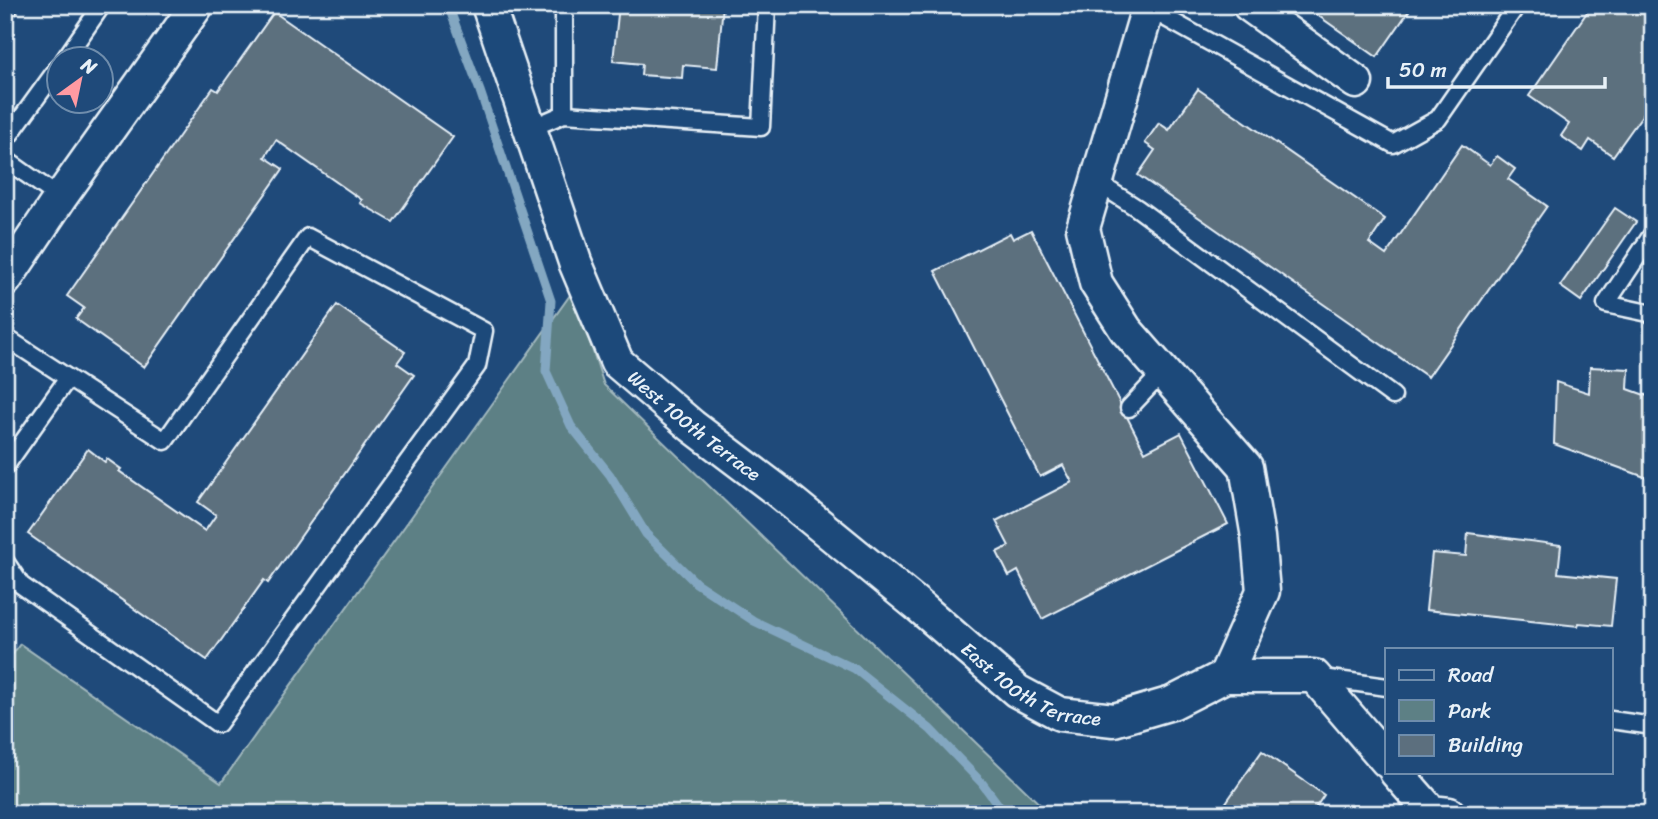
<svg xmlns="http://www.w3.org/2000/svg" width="1658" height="819" font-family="Sriracha,sans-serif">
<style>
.green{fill:#5d8085;stroke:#a2b8be;stroke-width:2}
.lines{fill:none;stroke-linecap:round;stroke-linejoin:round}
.stream{stroke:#83a7c1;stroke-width:9}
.building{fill:#5c6f7e;stroke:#e8f1f8;stroke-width:2}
.service-casing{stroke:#e8f1f8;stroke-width:21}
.minor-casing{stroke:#e8f1f8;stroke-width:37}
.service{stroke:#1f4a7a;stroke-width:16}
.minor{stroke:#1f4a7a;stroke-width:32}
.labels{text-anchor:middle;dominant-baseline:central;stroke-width:5;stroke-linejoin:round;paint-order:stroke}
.street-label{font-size:19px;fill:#e8f1f8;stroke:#1f4a7a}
</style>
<rect width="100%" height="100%" fill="#1f4a7a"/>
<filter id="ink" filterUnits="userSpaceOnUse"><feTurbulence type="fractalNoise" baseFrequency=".0143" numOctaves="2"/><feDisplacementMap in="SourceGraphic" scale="14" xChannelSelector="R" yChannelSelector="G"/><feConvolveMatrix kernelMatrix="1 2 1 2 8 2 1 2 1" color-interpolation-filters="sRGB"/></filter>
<g filter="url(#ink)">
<!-- green -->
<path class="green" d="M573 291 604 385 1050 814H5V665L20 644 221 783Z"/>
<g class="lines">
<!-- stream -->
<path class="stream" d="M448 5 480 91 551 301 546 371 571 426 610 475 646 534 696 583 754 621 855 669 930 729 982 783 1005 814"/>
</g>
<!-- building -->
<g class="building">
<path d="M5 5H22L5 29Z"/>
<path d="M619 5H723L717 68 683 65 682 78 641 75 642 64 613 61Z"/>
<path d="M1303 5H1413L1377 57Z"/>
<path d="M1592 5H1653V100L1613 156 1590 140 1583 151 1561 136 1569 124 1529 96Z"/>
<path d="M274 12 453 137 393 222 360 203 362 200 276 140 265 157 283 169 144 367 76 319 84 308 67 296 213 88 218 91Z"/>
<path d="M1198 89 1385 219 1369 243 1386 255 1462 145 1490 165 1497 156 1515 169 1508 179 1547 206 1428 377 1138 175 1155 150 1145 143 1159 123 1169 130Z"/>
<path d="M1615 208 1636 222 1581 301 1560 286Z"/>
<path d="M1031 230 1145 452 1181 433 1228 524 1042 619 1018 571 1009 576 997 552 1009 546 996 521 1072 482 1063 465 1040 477 935 271 1010 233 1013 239Z"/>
<path d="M337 305 405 352 397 363 414 375 268 583 264 580 207 660 28 534 88 449 105 462 107 459 121 469 119 471 205 531 216 515 198 502Z"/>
<path d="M1590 367 1629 369 1628 389 1653 398V480L1554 444 1556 382 1589 393Z"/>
<path d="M1468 533 1561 545 1558 573 1616 579 1611 626 1579 623 1578 626 1426 610 1432 553 1466 556Z"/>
<path d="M1262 751 1324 795 1314 810 1319 814H1218Z"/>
</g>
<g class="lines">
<defs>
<g id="service">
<path d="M1148 8 1393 144 1438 119 1517 5"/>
<path d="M64 60 102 5"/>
<path d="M564 114V5"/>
<path d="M529 129 564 114 761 127 767 5"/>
<path d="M5 141 60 65"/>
<path d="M5 159 60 198"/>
<path d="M1095 181 1137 208 1393 396"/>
<path d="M1653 233 1606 304 1653 314"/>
<path d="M5 337 165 441 308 237 484 331 477 366 218 724 21 585 5 561"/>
<path d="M1129 408 1163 372"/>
<path d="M5 467 68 378"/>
<path d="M1316 677 1387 687"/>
<path d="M1611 720 1653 726"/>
</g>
<g id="minor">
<path id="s1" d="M488 5 575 262 617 362 692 426 778 491 920 607 1017 691 1060 714 1114 720 1172 703 1225 676H1314L1387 761"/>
<path d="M1249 5 1356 82"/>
<path d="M1148 8 1083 228 1096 283 1126 330 1246 467 1258 537 1263 591 1225 676"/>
<path d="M5 280 60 198 197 5"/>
<path d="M1396 772 1431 812 1449 814"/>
</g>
</defs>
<!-- service casing -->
<use href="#service" class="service-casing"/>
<!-- minor casing -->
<use href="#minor" class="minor-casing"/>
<!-- service -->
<use href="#service" class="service"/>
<!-- minor -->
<use href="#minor" class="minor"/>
</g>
</g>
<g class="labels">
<!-- street labels -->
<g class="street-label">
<text stroke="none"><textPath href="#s1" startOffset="480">West 100th Terrace</textPath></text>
<text stroke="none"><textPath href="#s1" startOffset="908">East 100th Terrace</textPath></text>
</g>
</g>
<!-- margin -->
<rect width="1658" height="819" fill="none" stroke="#1f4a7a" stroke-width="28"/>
<rect x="14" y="14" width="1630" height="791" fill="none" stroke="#e8f1f8" stroke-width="2.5" filter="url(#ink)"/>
<!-- legend -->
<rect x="1385" y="648" width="228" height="126" fill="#1f4a7a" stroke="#6f8dac" stroke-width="2"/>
<rect x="1399" y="670" width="35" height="10" fill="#1f4a7a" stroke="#6f8dac" stroke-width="2"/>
<text x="1448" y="682" font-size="21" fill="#e8f1f8">Road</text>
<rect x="1399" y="700" width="35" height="21" fill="#5d8085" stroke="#6f8dac" stroke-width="2"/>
<text x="1448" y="718" font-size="21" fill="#e8f1f8">Park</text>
<rect x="1399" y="735" width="35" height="21" fill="#5c6f7e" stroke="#6f8dac" stroke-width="2"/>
<text x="1448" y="752" font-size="21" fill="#e8f1f8">Building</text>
<!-- north arrow -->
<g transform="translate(80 80) rotate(33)"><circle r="33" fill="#1f4a7a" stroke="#6f8dac" stroke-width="2"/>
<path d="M0-5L12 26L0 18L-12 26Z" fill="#ff9aa2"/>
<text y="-10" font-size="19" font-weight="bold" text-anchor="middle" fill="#e8f1f8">N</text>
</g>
<!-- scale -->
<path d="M1388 77v10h217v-10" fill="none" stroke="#e8f1f8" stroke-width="3.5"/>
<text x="1399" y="77" font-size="21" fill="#e8f1f8" stroke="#1f4a7a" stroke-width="5" paint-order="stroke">50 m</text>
</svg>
